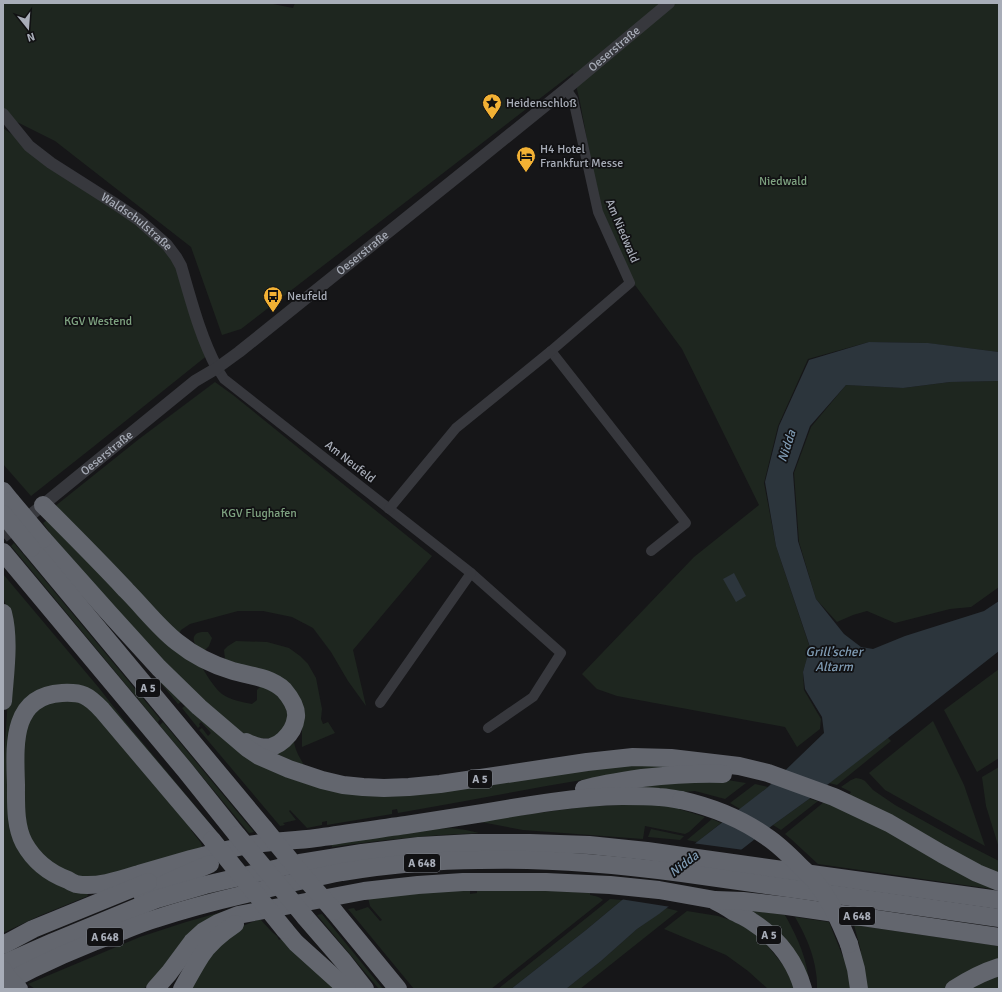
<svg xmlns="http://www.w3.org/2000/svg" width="1002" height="992" font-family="Signika,sans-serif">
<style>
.green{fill:#1e261f}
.water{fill:#2c353c}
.pier{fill:#161618}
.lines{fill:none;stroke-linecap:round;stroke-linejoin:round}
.tertiary-tunnel{stroke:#333438;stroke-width:12;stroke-dasharray:12 6;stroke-linecap:butt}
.minor{stroke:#37383d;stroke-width:10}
.tertiary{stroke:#37383d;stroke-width:12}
.motorway{stroke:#63666e;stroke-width:18}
.motorway-bridge{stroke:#63666e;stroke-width:18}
.labels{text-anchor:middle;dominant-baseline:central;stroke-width:3.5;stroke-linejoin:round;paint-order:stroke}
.shield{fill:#111113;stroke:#7b7e86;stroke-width:1}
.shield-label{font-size:11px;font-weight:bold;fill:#a8adb8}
.street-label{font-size:12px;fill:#a8adb8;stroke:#111113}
.poi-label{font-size:12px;fill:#a8adb8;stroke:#111113;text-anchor:start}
.park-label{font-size:12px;fill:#7fa381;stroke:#111113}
.water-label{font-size:13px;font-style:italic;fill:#7f9bb3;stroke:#111113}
</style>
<rect width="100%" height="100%" fill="#161618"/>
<!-- green -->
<g class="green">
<path d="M3 3H268L293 8 295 3H999V352L926 343 869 342 808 359 778 426 764 483 776 546 810 648 803 672 804 690 821 719 820 729 797 747 785 727 617 696 597 689 582 674 694 557 759 505 682 349 632 281 600 210 580 102 573 73 241 329 222 335 191 247 55 141 3 115Z"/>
<path d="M3 128 37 152 146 220 174 251 209 354 93 447 31 496 3 464Z"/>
<path d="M999 381V587L971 607 950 609 895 623 867 611 853 615 837 622 816 599 799 542 794 473 811 427 846 385 903 388 950 382Z"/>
<path d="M215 382 233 395 432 556 353 650 366 706 348 681 331 652 313 628 292 617 263 611H238L190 624 181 630 179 634 54 507 139 439Z"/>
<path d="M50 518 199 662C204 671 214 688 222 694 230 700 242 702 252 704L257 700V690L261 686 266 685 284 699 289 721 276 738 250 739 192 691 48 535 50 533 43 523Z"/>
<path d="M14 543 160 719 158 722 160 725 163 722 254 832 249 833 11 546Z"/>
<path d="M3 574 99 688 123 719 222 838 98 698 23 706 20 845 86 890 88 896 39 916 3 933V774L12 636 9 615 3 596Z"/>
<path d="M202 632H208L212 638 209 646 205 650C203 650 201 649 199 648 195 646 191 638 196 634 197 633 200 632 202 632Z"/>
<path d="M236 641 267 642 289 648 300 656 308 664 316 678 322 709 321 719 323 724 328 722 335 733 302 747V712L225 659 224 650 228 646Z"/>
<path d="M142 660 221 736 332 786 600 764 674 766C581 778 490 797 398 813L397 809 392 810V814L327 825V821L322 822V825L307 828 290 810 289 811 296 820 283 823 285 825 280 826 199 730 202 728 208 736 211 733 201 722 199 724 200 726 198 728 182 708 185 706 181 702 178 704Z"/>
<path d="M999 669V758L977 772 944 710Z"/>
<path d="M54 698 88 704 192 829 191 830 201 843 204 852 91 881 44 862 24 831 21 738 39 704Z"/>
<path d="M933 721 964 785 985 846 885 790 869 773Z"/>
<path d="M293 734C294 748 297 753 304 765L288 759 271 751Z"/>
<path d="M887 737 891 741 837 785 829 783Z"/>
<path d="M999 767V848L986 806 982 777Z"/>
<path d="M856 778 861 779 865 781 873 790 895 805 960 841 999 861V874L973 864 849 795 851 792 841 787 851 780Z"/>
<path d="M721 779 746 783 725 799 695 791 685 792 603 787Z"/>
<path d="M755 784 768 787 740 809 730 803Z"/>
<path d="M809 799 818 801 781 830 773 825Z"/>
<path d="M824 802 836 803 999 890 818 864 791 839 785 834Z"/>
<path d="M646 804 679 807V809L705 817 689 832 685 834 645 826 643 839 523 830 476 821 592 806Z"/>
<path d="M712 819 721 823 697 842 687 840Z"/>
<path d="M452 828 466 830 479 833C429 835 381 840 332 847L331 843 434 829Z"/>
<path d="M651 829 684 836 680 840 648 837Z"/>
<path d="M511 888 590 893V895C595 896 599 896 603 900L491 989H414L348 909 354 908 356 911 368 907 380 921 382 920 370 906 368 898 470 889V894L477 893V889Z"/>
<path d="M610 899 622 900 586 930 511 989H498Z"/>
<path d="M666 908 678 911 580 989H566L601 961 637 929Z"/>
<path d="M742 909 785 915C799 940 807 959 810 988Z"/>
<path d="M225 911 151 983 143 989H35L28 984 140 937 186 922Z"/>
<path d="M687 911 718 916 733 921 749 929 767 945 788 971 796 989H768L748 971 726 955 664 929Z"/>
<path d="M322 914 383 989H379L317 915Z"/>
<path d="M795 917 829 922 843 957H846L852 989H817C817 984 817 978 816 973 814 954 805 934 795 917Z"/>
<path d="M260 919 272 932 277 936 279 940 282 938 340 989H187L202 964 240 927Z"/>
<path d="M854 925 999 946V963L947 989H866L858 952 861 951Z"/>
<path d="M999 975V989H970Z"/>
</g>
<!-- water -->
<g class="water">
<path d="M869 342 928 343 999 352V381L950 382 903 388 846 385 810 426 793 473 798 541 816 599 844 634 861 647 873 649 905 636 984 611 999 601V651L910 721 809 799 773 825 659 914 637 929 601 961 566 989H511L586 930 622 900 768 787 824 733 822 717 805 689 803 672 810 647 776 546 765 482 779 426 809 360Z"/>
<path d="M734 573 746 596 736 602 723 579Z"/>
</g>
<!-- pier -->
<path class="pier" d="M692 843 744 850 671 907 620 899Z"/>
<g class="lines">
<!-- tertiary-tunnel -->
<path class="tertiary-tunnel" d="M3 537 19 524"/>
<!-- minor -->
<g class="minor">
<path d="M551 351 686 523 651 551"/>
<path d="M217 368 224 379 471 573 561 653 533 697 488 728"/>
<path d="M389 509 456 428 551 351 630 283 598 212 573 99 566 89"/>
<path d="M380 703 471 573"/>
</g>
<!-- tertiary -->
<g class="tertiary">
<path id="s1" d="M3 114 29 146 51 163 117 205 139 220 167 245 176 257 181 266C191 300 200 336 217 368"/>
<path id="s2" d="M33 513 195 381 217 368 239 352 477 161 566 89 669 3"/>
</g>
<!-- motorway -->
<g class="motorway">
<path d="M3 491 11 501"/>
<path d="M43 505C71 533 99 561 126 590 143 607 158 627 177 642 193 655 213 665 233 671 251 676 270 677 284 690 290 697 297 708 296 717 294 734 277 751 260 747 255 746 250 744 246 742"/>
<path d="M43 539 109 613 159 668 199 707 247 748 259 756 289 769 322 780 343 785 363 787 384 788 409 787 440 784 587 762 633 757 671 758 739 766 768 773 834 797 889 823 942 854 977 873 999 882"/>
<path d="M31 548 264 828"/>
<path d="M3 552 185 770 237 835"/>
<path d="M3 613C10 640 5 673 3 701"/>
<path d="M584 789C602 784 622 781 642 778 669 775 695 773 723 774"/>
<path d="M212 840 102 710C88 695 82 692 62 693 10 696 15 747 16 785 16 804 15 826 24 843 34 861 49 873 68 880 71 882 73 883 76 884 96 888 120 880 139 874 156 869 174 864 191 859 210 854 229 849 248 845 271 841 294 841 316 838 346 834 376 829 406 825 432 821 457 817 483 813 529 805 575 797 622 796 634 796 647 796 659 797 666 797 674 799 681 800"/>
<path d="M142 894 189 873 210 864"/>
<path d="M715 901C722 904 728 908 734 912 740 915 746 917 751 921 776 937 795 960 803 989"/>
<path d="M334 911 398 989"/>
<path d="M305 917 344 962 365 989"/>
<path d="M285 930 296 943 347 989"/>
<path d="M849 944 856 969 859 989"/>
<path d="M3 945 33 929 148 882"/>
<path d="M3 964 53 942 157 899 205 885 300 863 362 853 419 846 472 843H530L589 845 647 851 999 900"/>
<path d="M3 984C42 963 83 945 125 930 135 926 145 922 155 919 185 909 216 901 246 894 278 886 310 878 342 872 386 865 434 860 479 860 547 858 615 864 682 873L999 918"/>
<path d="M155 989 169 973 192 942 204 931 218 923 238 915 364 891 418 885 463 882H546L610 885 659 890 715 900 743 901 787 906 999 937"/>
<path d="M182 989C188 978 194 967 201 956 209 943 223 932 235 924"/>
<path d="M954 989C968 980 983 972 999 967"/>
</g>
<!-- motorway-bridge -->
<g class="motorway-bridge">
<path d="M11 501 43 539"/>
<path d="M3 514 31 548"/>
<path d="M681 800C712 807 742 819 767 837 779 845 789 855 799 865 804 870 810 875 814 880 830 899 840 922 849 944"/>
<path d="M264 828 304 877 334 911"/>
<path d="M237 835 305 917"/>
<path d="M212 840 285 930"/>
<path d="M3 970 9 979 19 989"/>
</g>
</g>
<!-- icons -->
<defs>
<symbol id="sight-pin" viewBox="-11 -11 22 30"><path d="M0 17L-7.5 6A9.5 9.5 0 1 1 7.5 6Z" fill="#f2b134" stroke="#111113"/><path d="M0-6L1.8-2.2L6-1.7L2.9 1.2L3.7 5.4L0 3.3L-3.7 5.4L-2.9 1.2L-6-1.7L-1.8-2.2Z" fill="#111"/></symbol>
<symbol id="hotel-pin" viewBox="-11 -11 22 30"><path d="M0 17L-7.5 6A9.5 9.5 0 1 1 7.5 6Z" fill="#f2b134" stroke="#111113"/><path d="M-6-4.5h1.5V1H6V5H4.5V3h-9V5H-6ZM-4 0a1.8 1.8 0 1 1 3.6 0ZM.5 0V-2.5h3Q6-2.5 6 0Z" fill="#111"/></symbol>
<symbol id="bus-pin" viewBox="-11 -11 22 30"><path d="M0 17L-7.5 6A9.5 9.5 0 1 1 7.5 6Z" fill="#f2b134" stroke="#111113"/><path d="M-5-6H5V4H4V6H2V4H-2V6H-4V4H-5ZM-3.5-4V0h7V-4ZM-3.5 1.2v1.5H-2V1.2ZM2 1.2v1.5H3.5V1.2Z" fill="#111"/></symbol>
</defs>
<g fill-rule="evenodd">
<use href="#sight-pin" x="481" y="92" width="22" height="30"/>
<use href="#hotel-pin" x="515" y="145" width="22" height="30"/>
<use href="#bus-pin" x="262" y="285" width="22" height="30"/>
</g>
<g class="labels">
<!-- shield labels -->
<g class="shield">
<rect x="136" y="679" width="24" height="18" rx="3"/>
<rect x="468" y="770" width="24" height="18" rx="3"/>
<rect x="404" y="854" width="36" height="18" rx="3"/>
<rect x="839" y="907" width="36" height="18" rx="3"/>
<rect x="757" y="926" width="24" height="18" rx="3"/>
<rect x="87" y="928" width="36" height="18" rx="3"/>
</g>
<g class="shield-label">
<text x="148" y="688">A 5</text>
<text x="480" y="779">A 5</text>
<text x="422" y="863">A 648</text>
<text x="857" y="916">A 648</text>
<text x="769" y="935">A 5</text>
<text x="105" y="937">A 648</text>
</g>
<!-- street labels -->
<g class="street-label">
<text stroke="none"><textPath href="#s2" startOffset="744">Oeserstraße</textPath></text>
<text stroke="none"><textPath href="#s1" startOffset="173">Waldschulstraße</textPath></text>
<text transform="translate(622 231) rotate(67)">Am Niedwald</text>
<text stroke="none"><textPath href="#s2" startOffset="420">Oeserstraße</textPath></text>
<text stroke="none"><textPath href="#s2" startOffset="95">Oeserstraße</textPath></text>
<text transform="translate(350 462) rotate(38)">Am Neufeld</text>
</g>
<!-- poi labels -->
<g class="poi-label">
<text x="506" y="103">Heidenschloß</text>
<text x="540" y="149">H4 Hotel<tspan x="540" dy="14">Frankfurt Messe</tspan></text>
<text x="287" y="296">Neufeld</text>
</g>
<!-- park labels -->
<g class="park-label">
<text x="783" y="181">Niedwald</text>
<text x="98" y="321">KGV Westend</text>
<text x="259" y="513">KGV Flughafen</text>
</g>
<!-- water labels -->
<g class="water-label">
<text transform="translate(787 446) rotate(-72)">Nidda</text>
<text x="834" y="652">Grill’scher<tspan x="834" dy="15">Altarm</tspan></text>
<text transform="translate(684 864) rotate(-38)">Nidda</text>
</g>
</g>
<!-- border -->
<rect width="1002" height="992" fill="none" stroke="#a8adb8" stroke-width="8"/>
<!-- north arrow -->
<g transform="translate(28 28) rotate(163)" stroke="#111113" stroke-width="3" paint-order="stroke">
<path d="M0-3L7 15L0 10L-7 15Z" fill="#a8adb8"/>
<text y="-6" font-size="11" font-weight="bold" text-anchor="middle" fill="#a8adb8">N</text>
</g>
</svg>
